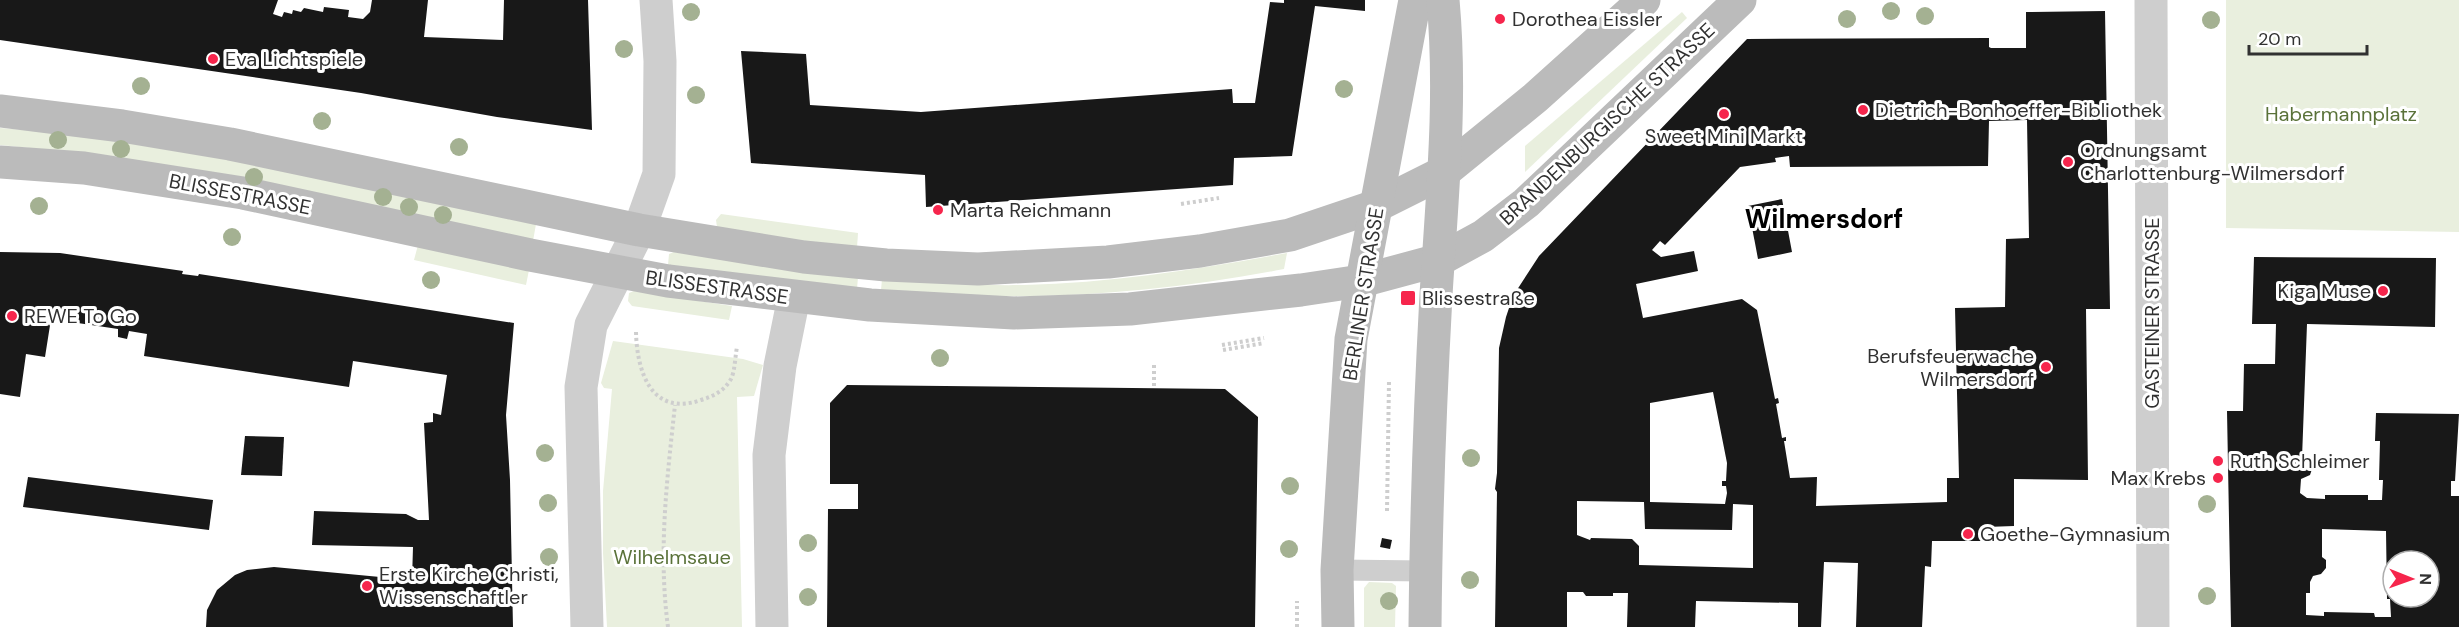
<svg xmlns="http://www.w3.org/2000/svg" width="2459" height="627" font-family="'DM Sans',sans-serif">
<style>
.green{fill:#e9efde}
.building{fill:#181818;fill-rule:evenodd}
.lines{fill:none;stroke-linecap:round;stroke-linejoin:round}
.path{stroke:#cecece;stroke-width:4;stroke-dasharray:3 3;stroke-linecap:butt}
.lane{stroke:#cecece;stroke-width:21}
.street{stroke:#cecece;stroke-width:33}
.secondary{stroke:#bbb;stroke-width:33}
.tree{fill:#a4b192}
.poi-dot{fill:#f6254c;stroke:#fff;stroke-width:2}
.labels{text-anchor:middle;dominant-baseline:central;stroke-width:6;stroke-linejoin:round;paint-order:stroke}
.poi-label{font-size:20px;fill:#313131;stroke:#fff;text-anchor:start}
.park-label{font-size:20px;fill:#5a7239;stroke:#fff}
.street-label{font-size:20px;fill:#313131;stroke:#fff}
.district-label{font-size:26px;font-weight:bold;fill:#000;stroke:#fff}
</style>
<rect width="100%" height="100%" fill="#fff"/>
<!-- green -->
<g class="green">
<path d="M2226 0H2459V232L2226 228Z"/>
<path d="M1682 12 1687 18 1525 172V146Z"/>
<path d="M0 128C181 140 359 187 536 224L533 241 119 157 0 145Z"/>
<path d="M721 214 858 233 857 248 787 239 717 227 716 220Z"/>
<path d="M418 245 529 270 526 285 414 260Z"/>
<path d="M674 252 858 277 857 289 668 265 669 254Z"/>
<path d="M1287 253 1284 269C1186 288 1086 298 987 296 952 296 916 292 881 290L882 279C929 282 976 286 1024 285 1112 283 1200 269 1287 253Z"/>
<path d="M634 291 732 306 729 320 632 306 628 301 629 293Z"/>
<path d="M613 341 743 359 763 365 754 396 737 397 742 627H607L603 553V491L612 389 604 388 601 383Z"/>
<path d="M1369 582 1392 583 1396 586 1395 627H1364V588Z"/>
</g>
<!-- building -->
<g class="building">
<path d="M0 0H278L273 14 282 17 284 12 292 14 293 10 301 12 304 8 323 12 324 7 349 10 348 17 363 19 370 12 372 0H428L424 37 503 40 504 0H588L592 130 497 117 361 93 0 40Z"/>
<path d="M1284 0H1365V11L1315 6 1292 156 1234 158 1233 185 926 207 925 175 751 163 741 51 806 54 810 105 921 112 1232 89 1233 103H1255L1270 2 1284 3Z"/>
<path d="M2105 11 2110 309H2086L2088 480 2014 479V526L1986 527V541H1932L1931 567 1925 566 1922 627H1856L1858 563 1824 562 1821 627H1798V603L1696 601 1695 627H1627L1628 593H1613V596H1586L1583 592H1567V627H1495L1497 492 1495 489 1497 473 1499 348 1506 317 1513 296 1539 256 1747 39 1989 38V47L1991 48H2026V12ZM2027 120 2029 238 2006 239 2005 307 1955 308 1959 478H1947V502L1816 506 1817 477 1790 478 1784 441H1786V437L1782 438 1776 404 1779 403 1778 398 1775 399 1757 310 1742 299 1643 318 1636 284 1698 271 1694 251 1661 257 1652 250 1660 241 1665 245 1740 167 1776 162 1775 158 1789 156 1790 167 1988 166 1989 121ZM1713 392 1727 463 1726 481H1722V486H1726L1727 493 1725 504 1650 502V403ZM1577 501 1644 502 1645 529 1732 530 1733 504 1753 505V568L1639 565V546L1632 539 1591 538 1590 540 1577 535Z"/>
<path d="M1782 199 1792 252 1758 259 1748 206Z"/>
<path d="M0 252 60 253 183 271 182 274 198 276 199 274 514 323 506 415 510 480 513 627H206L207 610 217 590 235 575 247 570 274 567 412 580 413 547 312 545 314 511 406 514 418 520H429L424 423 433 422V413L441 415 447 375 353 361 349 387 144 356 147 334 129 331 127 339 118 337V329L51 319 45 357 26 354 20 397 0 394Z"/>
<path d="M2254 257 2436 258 2435 327 2307 324 2302 458 2309 460 2312 469 2310 475 2301 479 2300 493 2307 498 2325 499V495H2368V500H2382L2383 480H2379L2380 441H2375L2376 413 2459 414 2455 481H2451V496H2459V627H2231L2227 411H2243L2244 364H2275L2276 324H2252ZM2322 529 2386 531 2387 599H2390L2391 617H2375L2374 613 2324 612V616L2306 615V593H2310V582L2313 576 2321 574 2326 568V560L2322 557ZM2393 561H2429V597H2393Z"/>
<path d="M847 385 1225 389 1258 417 1255 627H827L828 509H858V484H830V403Z"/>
<path d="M245 436 284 437 282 476 241 475Z"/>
<path d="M28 477 213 500 209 530 23 507Z"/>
<path d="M1382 538 1392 540 1390 549 1380 547Z"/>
</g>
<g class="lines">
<!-- path -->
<g class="path">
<path d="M1181 204 1219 198"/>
<path d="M636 332C637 373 652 417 701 400 714 396 724 391 731 379 735 371 735 357 737 347"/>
<path d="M1222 345 1264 338"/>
<path d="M1223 350 1264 343"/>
<path d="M1154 365V389"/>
<path d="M1387 511 1389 381"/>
<path d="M668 627C658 553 667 479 675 405"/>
<path d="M1297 627V601"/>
</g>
<!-- lane -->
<path class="lane" d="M1337 570 1426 571"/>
<!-- street -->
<g class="street">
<path d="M2151 0 2153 627"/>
<path d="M587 627 581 387 591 325 639 230 659 174 660 61 656 0"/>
<path d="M772 627 769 455 780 366 794 297"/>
</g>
<!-- secondary -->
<g class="secondary">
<path d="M0 111 122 126 230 144 639 230 804 257 886 265 978 269 1108 262 1200 251 1290 235 1376 206 1444 172 1535 98 1644 0"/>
<path d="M0 162 84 168 243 193 530 255 668 281 870 305 1014 313 1130 309 1301 290 1361 281 1439 260 1483 236 1526 203 1740 0"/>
<path d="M1338 627 1337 570 1351 339 1415 0"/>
<path d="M1425 627C1426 516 1430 406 1436 295 1442 197 1452 99 1443 0"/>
</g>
</g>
<!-- trees -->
<g class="tree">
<circle cx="1891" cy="11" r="9"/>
<circle cx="691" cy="12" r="9"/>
<circle cx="1925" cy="16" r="9"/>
<circle cx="1847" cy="19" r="9"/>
<circle cx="2211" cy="20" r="9"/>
<circle cx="624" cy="49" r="9"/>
<circle cx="141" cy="86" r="9"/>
<circle cx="1344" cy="89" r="9"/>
<circle cx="696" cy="95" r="9"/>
<circle cx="322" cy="121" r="9"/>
<circle cx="58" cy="140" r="9"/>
<circle cx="459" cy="147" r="9"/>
<circle cx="121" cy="149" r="9"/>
<circle cx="254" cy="177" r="9"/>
<circle cx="383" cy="197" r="9"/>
<circle cx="39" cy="206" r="9"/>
<circle cx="409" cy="207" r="9"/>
<circle cx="443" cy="215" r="9"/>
<circle cx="232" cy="237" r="9"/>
<circle cx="431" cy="280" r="9"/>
<circle cx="940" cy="358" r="9"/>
<circle cx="545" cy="453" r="9"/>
<circle cx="1471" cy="458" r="9"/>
<circle cx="1290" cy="486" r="9"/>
<circle cx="548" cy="503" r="9"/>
<circle cx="2207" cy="504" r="9"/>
<circle cx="808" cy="543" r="9"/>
<circle cx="1289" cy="549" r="9"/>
<circle cx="549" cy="557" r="9"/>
<circle cx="1470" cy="580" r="9"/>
<circle cx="2207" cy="596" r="9"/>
<circle cx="808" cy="597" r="9"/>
<circle cx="1389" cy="601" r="9"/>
</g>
<!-- markers -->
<g class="poi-dot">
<circle cx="1500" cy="19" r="6"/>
<circle cx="213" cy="59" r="6"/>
<circle cx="1863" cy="110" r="6"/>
<circle cx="1724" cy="114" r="6"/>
<circle cx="2068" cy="162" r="6"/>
<circle cx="938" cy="210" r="6"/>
<circle cx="2383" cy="291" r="6"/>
<rect x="1400" y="290" width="16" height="16" rx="3"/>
<circle cx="12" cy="316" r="6"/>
<circle cx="2046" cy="367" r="6"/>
<circle cx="2218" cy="461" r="6"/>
<circle cx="2218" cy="478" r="6"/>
<circle cx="1968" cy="534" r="6"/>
<circle cx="367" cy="586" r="6"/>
</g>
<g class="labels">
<!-- poi labels -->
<g class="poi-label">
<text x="1512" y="19">Dorothea Eissler</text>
<text x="225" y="59">Eva Lichtspiele</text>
<text x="1875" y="110">Dietrich-Bonhoeffer-Bibliothek</text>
<text x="1724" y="136" text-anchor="middle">Sweet Mini Markt</text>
<text x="2080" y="150">Ordnungsamt<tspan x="2080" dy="23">Charlottenburg-Wilmersdorf</tspan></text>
<text x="950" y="210">Marta Reichmann</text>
<text x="2371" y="291" text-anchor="end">Kiga Muse</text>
<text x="1422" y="298">Blissestraße</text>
<text x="24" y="316">REWE To Go</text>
<text x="2034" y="356" text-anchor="end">Berufsfeuerwache<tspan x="2034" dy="23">Wilmersdorf</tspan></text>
<text x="2230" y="461">Ruth Schleimer</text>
<text x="2206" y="478" text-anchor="end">Max Krebs</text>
<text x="1980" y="534">Goethe-Gymnasium</text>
<text x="379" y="574">Erste Kirche Christi,<tspan x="379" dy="23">Wissenschaftler</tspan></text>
</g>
<!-- park labels -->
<g class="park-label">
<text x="2341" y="114">Habermannplatz</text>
<text x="672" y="557">Wilhelmsaue</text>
</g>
<!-- street labels -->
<g class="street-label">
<text transform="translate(1607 124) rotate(-43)">BRANDENBURGISCHE STRASSE</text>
<text transform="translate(240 194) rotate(11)">BLISSESTRASSE</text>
<text transform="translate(717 287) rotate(8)">BLISSESTRASSE</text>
<text transform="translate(1363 294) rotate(-81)">BERLINER STRASSE</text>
<text transform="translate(2152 313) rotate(-90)">GASTEINER STRASSE</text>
</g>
<!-- district labels -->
<g class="district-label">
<text x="1824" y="219">Wilmersdorf</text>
</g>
</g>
<!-- north arrow -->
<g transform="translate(2411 579) rotate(91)"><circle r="28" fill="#ffffff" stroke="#adadad" stroke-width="1.5"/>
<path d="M0-4.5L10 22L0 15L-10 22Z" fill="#f6254c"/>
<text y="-9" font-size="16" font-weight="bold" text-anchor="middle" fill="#313131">N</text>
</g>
<!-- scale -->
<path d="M2249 45v9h118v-9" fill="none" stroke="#313131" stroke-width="3"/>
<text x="2258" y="45" font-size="18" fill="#313131" stroke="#ffffff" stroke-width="4.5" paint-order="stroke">20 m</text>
</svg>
